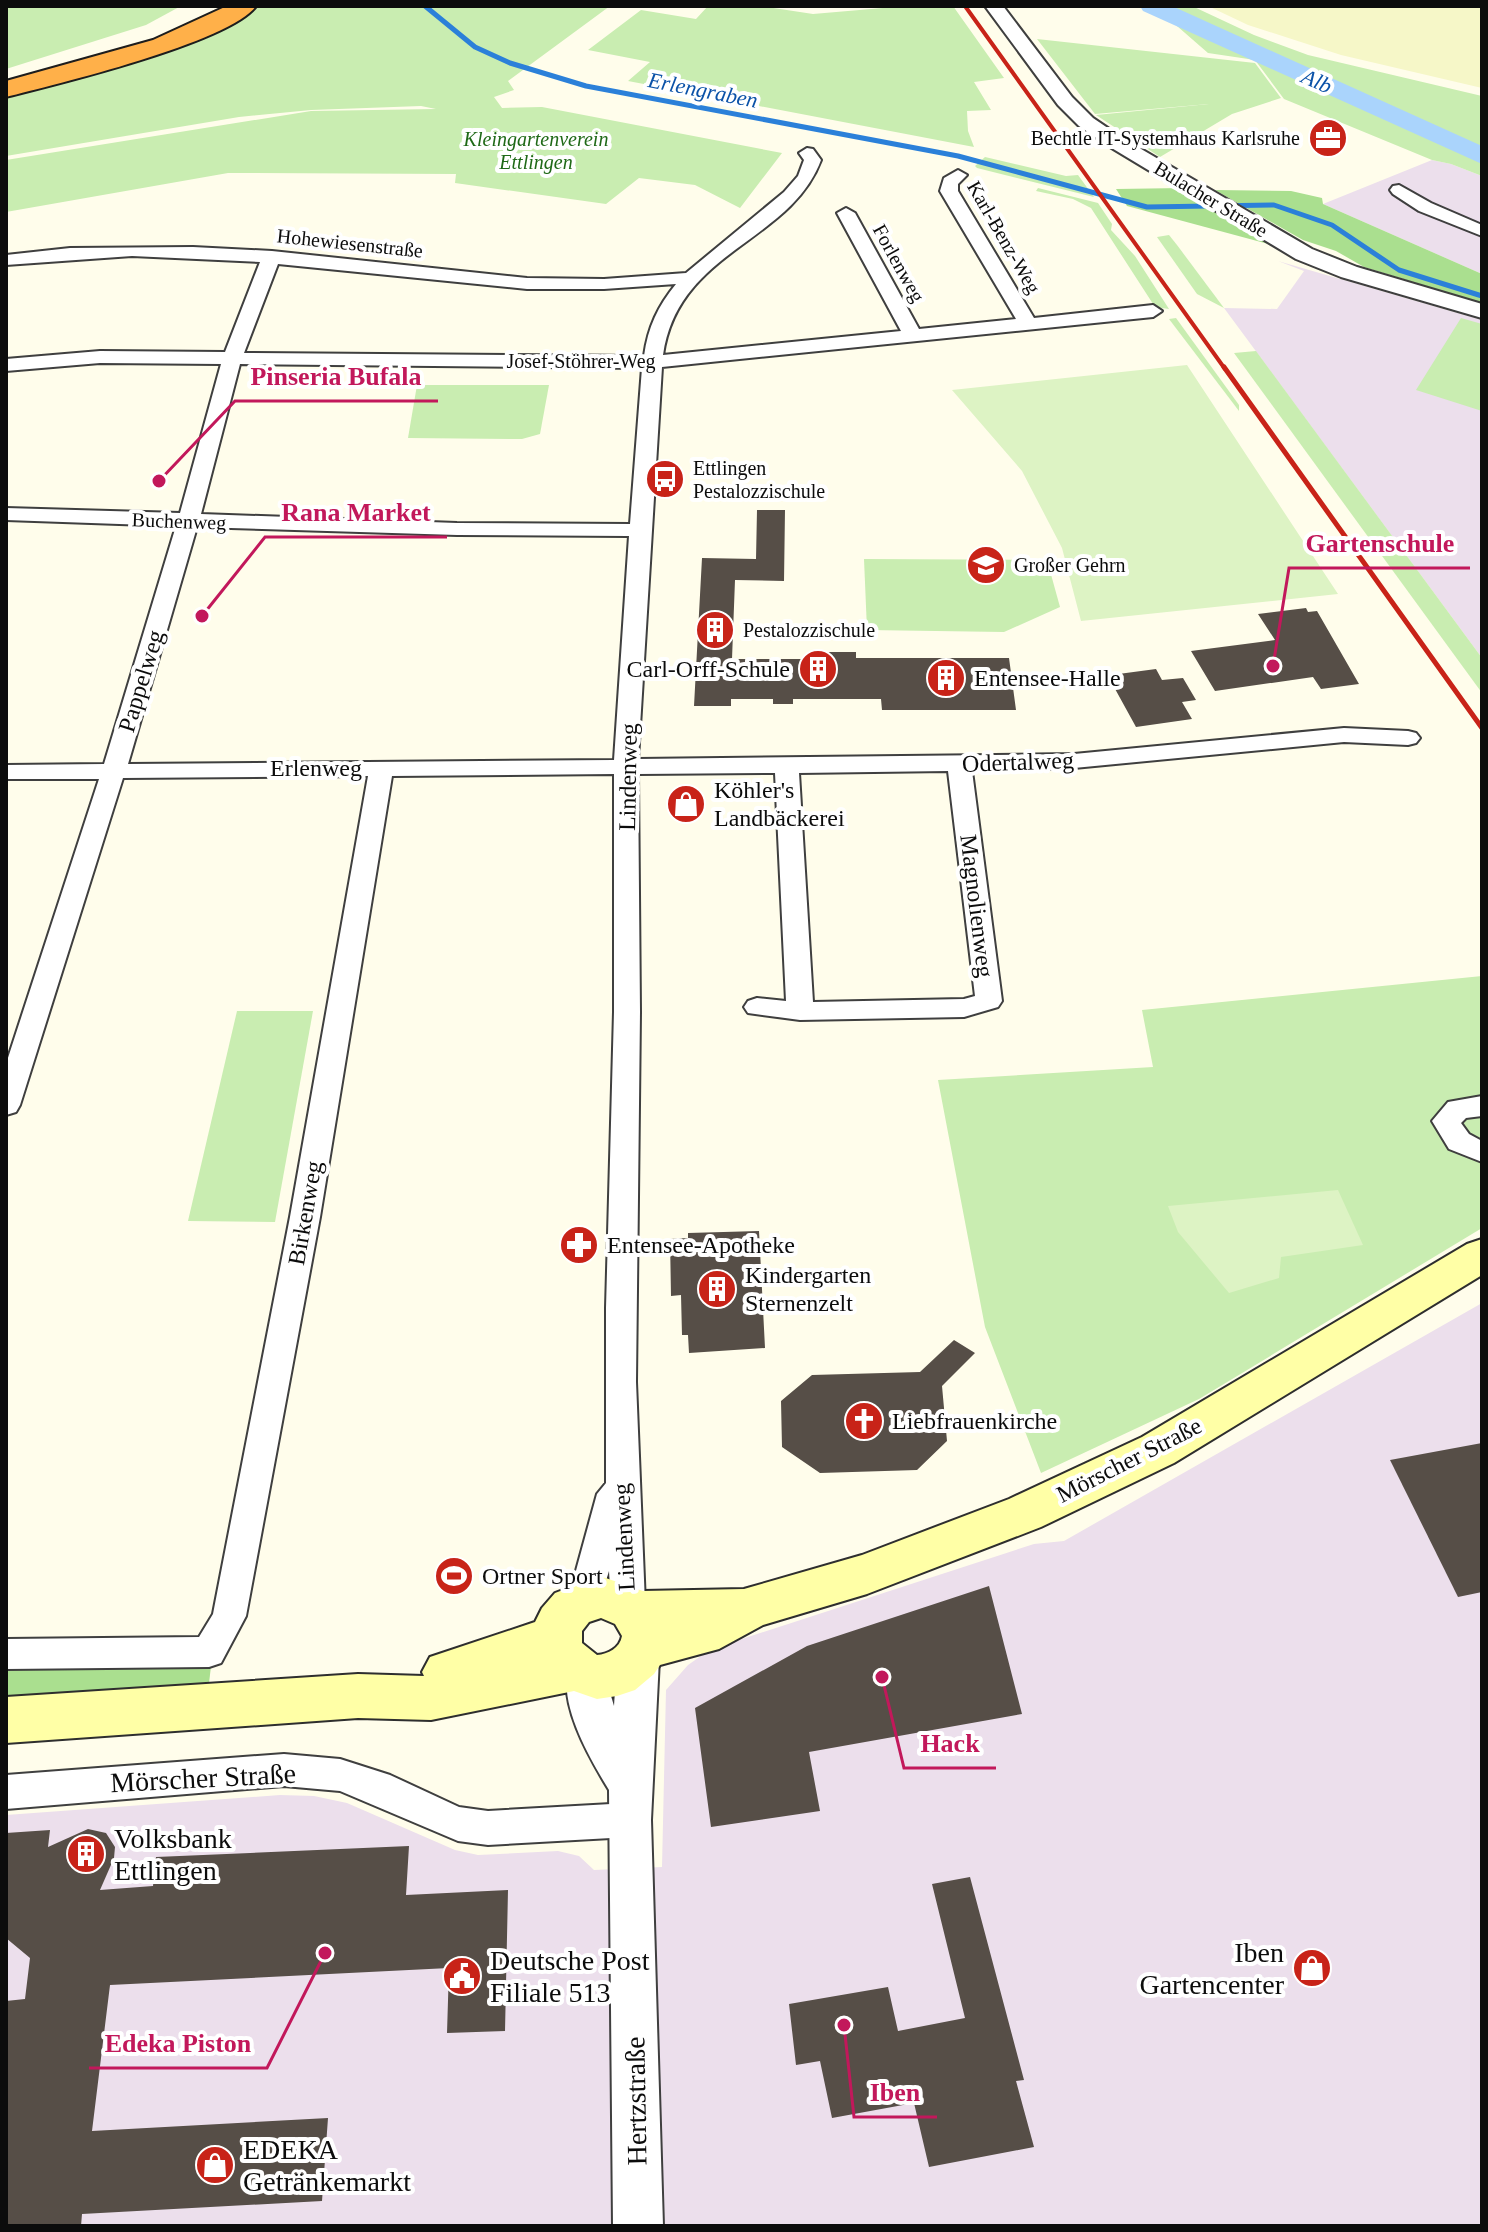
<svg xmlns="http://www.w3.org/2000/svg" width="1488" height="2232" font-family="'Times New Roman',serif">
<style>
.industrial{fill:#ecdfec}
.farmland{fill:#f6f7c8}
.green{fill:#c9edb1}
.forest{fill:#aadf8f}
.pitch{fill:#ddf3c4}
.lines{fill:none;stroke-linecap:round;stroke-linejoin:round}
.stream{stroke:#2b80d9;stroke-width:5}
.river{fill:#aad4fc;fill-rule:evenodd}
.building{fill:#564e47}
.minor-casing{stroke:#3f3f3f;stroke-width:4}
.tertiary-casing{stroke:#3f3f3f;stroke-width:4}
.secondary-casing{stroke:#2e2e2e;stroke-width:4}
.motorway-casing{stroke:#1d1d1d;stroke-width:4}
.minor{fill:#fff;fill-rule:evenodd}
.tertiary{fill:#fff;fill-rule:evenodd}
.secondary{fill:#ffffa6;fill-rule:evenodd}
.motorway{fill:#ffb049;fill-rule:evenodd}
.rail-far1{stroke:#c82318;stroke-width:4}
.rail{stroke:#c82318;stroke-width:5}
.labels{text-anchor:middle;dominant-baseline:central;stroke-width:8;stroke-linejoin:round;paint-order:stroke}
.far-poi-label{font-size:20px;fill:#0c0c0c;stroke:#fff;text-anchor:start}
.far-park-label{font-size:20px;font-style:italic;fill:#1f6917;stroke:#fff}
.far-street-label{font-size:20px;fill:#0c0c0c;stroke:#fff}
.far-water-label{font-size:22px;font-style:italic;fill:#0b52a8;stroke:#fff}
.poi-label{font-size:24px;fill:#0c0c0c;stroke:#fff;text-anchor:start}
.street-label{font-size:24px;fill:#0c0c0c;stroke:#fff}
.near-street-label{font-size:28px;fill:#0c0c0c;stroke:#fff}
.near-poi-label{font-size:28px;fill:#0c0c0c;stroke:#fff;text-anchor:start}
.leader{fill:none;stroke:#c2185b;stroke-width:3}
.callout-dot{fill:#c2185b;stroke:#fff;stroke-width:3}
.callout-label{font-size:26px;text-anchor:middle;font-weight:bold;fill:#c2185b;stroke:#fff;stroke-width:8;stroke-linejoin:round;paint-order:stroke}
</style>
<rect width="100%" height="100%" fill="#fffdeb"/>
<!-- industrial -->
<g class="industrial">
<path d="M1432 160 1451 164 1482 176V274L1323 204Z"/>
<path d="M1278 261 1482 320V658L1224 308 1277 309 1304 271Z"/>
<path d="M1482 1303V2226H6V1815L280 1795 314 1796 347 1803 455 1850 478 1855 558 1851 579 1856 594 1870 662 1867 666 1690 688 1665 711 1649 1034 1544 1064 1541Z"/>
</g>
<!-- farmland -->
<path class="farmland" d="M1208 6H1482V88L1341 55 1248 25Z"/>
<!-- green -->
<g class="green">
<path d="M6 6H181L146 25 6 69Z"/>
<path d="M256 6H610L508 81 514 90 494 97 502 108 542 107 782 153 740 208 695 185 639 178 606 204 455 183 456 174 228 173 6 212V160L311 111 436 109 421 106 311 110 239 117 6 156V93L250 11Z"/>
<path d="M708 6H760L813 14 906 6H953L1004 78 974 82 991 110 967 111 968 131 974 147 628 81 650 62 588 50 641 10 696 19Z"/>
<path d="M1154 6H1192L1254 35 1308 55 1482 96V176L1451 164 1432 160 1284 99 1255 60 1208 53Z"/>
<path d="M1037 39 1255 63 1281 98 1232 114 1160 157 1096 115 1209 104 1095 114Z"/>
<path d="M985 157 1066 176 1078 175 1094 197 977 168 975 166Z"/>
<path d="M1038 188 1098 203 1112 224 1111 230 1135 256 1169 309 1155 307 1091 208 1073 199 1036 191Z"/>
<path d="M1169 235 1177 245 1224 308 1197 294 1157 237Z"/>
<path d="M1176 318 1239 405V411L1169 319Z"/>
<path d="M1461 318 1482 324V411L1416 390Z"/>
<path d="M1256 351 1482 658V693L1234 353Z"/>
<path d="M417 385H549L540 434 522 439 408 438Z"/>
<path d="M864 559 1047 560 1060 607 1004 632 867 630Z"/>
<path d="M1482 976V1228L1199 1399 1041 1473 985 1327 938 1080 1153 1067 1142 1010Z"/>
<path d="M237 1011H313L275 1222 188 1221Z"/>
</g>
<!-- forest -->
<g class="forest">
<path d="M1183 188 1276 246 1127 206 1116 189Z"/>
<path d="M1215 190 1291 191 1322 198 1323 204 1482 274V303L1364 267 1336 251 1303 240Z"/>
<path d="M211 1666 208 1692 6 1707V1668Z"/>
</g>
<!-- pitch -->
<g class="pitch">
<path d="M1187 365 1338 594 1081 621 1062 548 1022 471 952 390Z"/>
<path d="M1338 1190 1363 1245 1281 1257 1279 1278 1229 1293 1178 1232 1168 1206Z"/>
</g>
<g class="lines">
<!-- stream -->
<path class="stream" d="M425 6 475 47 510 63 586 86 958 156 1147 207 1274 205 1332 225 1399 270 1482 296"/>
<!-- river -->
<path class="river" d="M1140 6H1172L1482 146V164L1143 11Z"/>
</g>
<!-- building -->
<g class="building">
<path d="M757 510H785L784 581 735 580 732 659H818L817 652H856V658H1009L1016 710H882L881 699H793V704H773V699H731V706H694L702 558 756 559Z"/>
<path d="M1306 608 1308 612 1317 611 1359 684 1321 689 1313 677 1215 691 1191 651 1275 640 1258 614Z"/>
<path d="M1156 669 1162 680 1183 678 1196 700 1182 702 1192 719 1136 727 1114 687 1117 686 1111 675Z"/>
<path d="M759 1231 765 1348 689 1353 688 1335H682L681 1295 671 1296 670 1239 688 1238V1233Z"/>
<path d="M954 1340 975 1353 942 1386 947 1441 917 1470 820 1473 782 1447 781 1401 812 1375 920 1372Z"/>
<path d="M1482 1443V1592L1458 1597 1390 1460Z"/>
<path d="M989 1586 1022 1714 809 1752 820 1811 711 1827 695 1708 807 1646Z"/>
<path d="M88 1829 106 1833 115 1847 114 1858 100 1890 153 1886 156 1857 409 1846 406 1895 508 1890 505 2031 447 2033 449 1968 110 1985 92 2131 328 2118 322 2201 82 2214 81 2226H6V2001L25 1999 30 1958 6 1938V1833L50 1830 48 1847Z"/>
<path d="M970 1877 1024 2080 1016 2081 1034 2147 929 2167 914 2103 832 2118 820 2061 796 2065 789 2004 888 1987 898 2031 965 2018 932 1884Z"/>
</g>
<g class="lines">
<defs>
<g id="minor">
<path d="M807 148 813 149 821 160C790 243 678 250 663 355L901 331 837 213 846 208 855 213 919 329 1016 319 940 191 944 178 958 170 967 175 958 184V191L1034 318 1153 305 1162 311 1153 317 662 367 638 759 1074 754 1344 728 1408 731 1416 733 1420 738 1416 743 1408 745 1344 742 1074 768 972 771 1002 1001 998 1007 964 1017 800 1020 748 1013 744 1007 748 1001 757 998 786 1001 775 773 638 774 640 1012 636 1382 645 1604 640 1614 628 1619 616 1614 611 1604 609 1571 597 1610 585 1615 573 1610 568 1600 597 1494 606 1483V1308L614 1012V774L392 776 320 1217 246 1616 221 1663 209 1667 6 1669V1639L199 1637 213 1614 290 1217 368 776 123 778 20 1105 16 1112 6 1115V1064L99 779H6V765L104 764 176 526 6 520V508L180 513 221 364 100 363 6 371V359L100 351 225 352 260 262 132 256 6 265V255L70 248 193 247 272 251 527 278 604 279 686 273 784 192 798 176 804 160 799 153ZM278 264 527 289H604L676 284C658 306 648 327 644 356L244 353ZM240 364 642 368 630 524 457 523 201 514ZM197 527 457 535 629 536 614 760 128 764ZM948 771 975 996 964 999 813 1002 799 773Z"/>
<path d="M1399 185 1431 203 1482 225V236L1419 211 1393 194 1390 190 1393 186Z"/>
<path d="M1482 1096V1116L1466 1118 1461 1123 1469 1134 1482 1141V1162L1449 1149 1432 1121 1448 1102Z"/>
<path d="M284 1754 340 1759 390 1775 459 1807 488 1811 629 1803 642 1808 647 1820 642 1832 629 1837 488 1845 458 1841 340 1791 284 1786 6 1809V1775Z"/>
</g>
<g id="tertiary">
<path d="M985 6H1003L1072 97 1093 118 1124 139 1312 249 1357 267 1482 304V318L1341 277 1296 259 1110 147 1079 126 1058 105Z"/>
<path d="M638 1641 653 1646 659 1659 651 1820 663 2226H613L609 1790C590 1759 554 1698 571 1662L586 1656 601 1662 614 1706 617 1659 623 1646Z"/>
</g>
<path id="secondary" d="M1482 1239V1275L1174 1463 1041 1527 867 1594 763 1625 719 1649 660 1665 654 1674 635 1690 617 1696 597 1699 574 1691 431 1720 358 1718 6 1743V1697L358 1674 424 1676 422 1672 430 1657 535 1622 542 1608 555 1593 600 1576 643 1591 744 1589 862 1555 1009 1499 1142 1437 1467 1244ZM601 1618 615 1624 622 1636C620 1648 608 1654 597 1655L582 1643V1631L589 1622Z"/>
<path id="motorway" d="M227 6H256C231 42 54 85 6 97V81L153 40Z"/>
</defs>
<!-- minor casing -->
<use href="#minor" class="minor-casing"/>
<!-- tertiary casing -->
<use href="#tertiary" class="tertiary-casing"/>
<!-- secondary casing -->
<use href="#secondary" class="secondary-casing"/>
<!-- motorway casing -->
<use href="#motorway" class="motorway-casing"/>
<!-- minor -->
<use href="#minor" class="minor"/>
<!-- tertiary -->
<use href="#tertiary" class="tertiary"/>
<!-- secondary -->
<use href="#secondary" class="secondary"/>
<!-- motorway -->
<use href="#motorway" class="motorway"/>
<!-- rail-far1 -->
<path class="rail-far1" d="M965 6 1225 369"/>
<!-- rail -->
<path class="rail" d="M1224 367 1482 728"/>
</g>
<!-- icons -->
<defs>
<symbol id="office-disc" viewBox="-11 -11 22 22"><circle r="9.5" fill="#c82318" stroke="#fff"/><path d="M-6-3h4V-5.5h4V-3h4V5H-6ZM-1-4.5V-3h2v-1.5ZM-6 0V1H6V0Z" fill="#fff"/></symbol>
<symbol id="bus-disc" viewBox="-11 -11 22 22"><circle r="9.5" fill="#c82318" stroke="#fff"/><path d="M-5-6H5V4H4V6H2V4H-2V6H-4V4H-5ZM-3.5-4V0h7V-4ZM-3.5 1.2v1.5H-2V1.2ZM2 1.2v1.5H3.5V1.2Z" fill="#fff"/></symbol>
<symbol id="school-disc" viewBox="-11 -11 22 22"><circle r="9.5" fill="#c82318" stroke="#fff"/><path d="M0-5L7-2L0 1L-7-2ZM-4 1L0 2.5L4 1V4Q0 6-4 4Z" fill="#fff"/></symbol>
<symbol id="building-disc" viewBox="-11 -11 22 22"><circle r="9.5" fill="#c82318" stroke="#fff"/><path d="M-4-6H4V6H1V3H-1V6H-4ZM-2.5-4.3h1.7v1.8h-1.7ZM.8-4.3h1.7v1.8H.8ZM-2.5-1h1.7V.8h-1.7ZM.8-1h1.7V.8H.8Z" fill="#fff"/></symbol>
<symbol id="shop-disc" viewBox="-11 -11 22 22"><circle r="9.5" fill="#c82318" stroke="#fff"/><path d="M-5-2.5h2.3a2.7 3.5 0 0 1 5.4 0H5L5.5 6h-11ZM-1.5-2.5h3a1.5 2.3 0 0 0-3 0Z" fill="#fff"/></symbol>
<symbol id="pharmacy-disc" viewBox="-11 -11 22 22"><circle r="9.5" fill="#c82318" stroke="#fff"/><path d="M-2-6h4v4h4v4h-4v4h-4v-4h-4v-4h4Z" fill="#fff"/></symbol>
<symbol id="church-disc" viewBox="-11 -11 22 22"><circle r="9.5" fill="#c82318" stroke="#fff"/><path d="M-1.2-6h2.4v3.5h3.3v2.4h-3.3V6h-2.4V-.1h-3.3v-2.4h3.3Z" fill="#fff"/></symbol>
<symbol id="stadium-disc" viewBox="-11 -11 22 22"><circle r="9.5" fill="#c82318" stroke="#fff"/><path d="M0-5a6.5 5 0 1 0 0 10a6.5 5 0 1 0 0-10ZM-3.5-1.8h7v3.6h-7Z" fill="#fff"/></symbol>
<symbol id="civic-disc" viewBox="-11 -11 22 22"><circle r="9.5" fill="#c82318" stroke="#fff"/><path d="M-.6-6.5H3V-4.5H.6V-3L4-1V1h2V6H-6V1h2V-1L-.6-3ZM-1.2 2.5V6h2.4V2.5Z" fill="#fff"/></symbol>
</defs>
<g fill-rule="evenodd">
<use href="#office-disc" x="1306" y="116" width="44" height="44"/>
<use href="#bus-disc" x="643" y="457" width="44" height="44"/>
<use href="#school-disc" x="964" y="543" width="44" height="44"/>
<use href="#building-disc" x="693" y="608" width="44" height="44"/>
<use href="#building-disc" x="796" y="647" width="44" height="44"/>
<use href="#building-disc" x="924" y="656" width="44" height="44"/>
<use href="#shop-disc" x="664" y="782" width="44" height="44"/>
<use href="#pharmacy-disc" x="557" y="1223" width="44" height="44"/>
<use href="#building-disc" x="695" y="1267" width="44" height="44"/>
<use href="#church-disc" x="842" y="1399" width="44" height="44"/>
<use href="#stadium-disc" x="432" y="1554" width="44" height="44"/>
<use href="#building-disc" x="64" y="1832" width="44" height="44"/>
<use href="#shop-disc" x="1290" y="1946" width="44" height="44"/>
<use href="#civic-disc" x="440" y="1954" width="44" height="44"/>
<use href="#shop-disc" x="193" y="2143" width="44" height="44"/>
</g>
<g class="labels">
<!-- far-poi labels -->
<g class="far-poi-label">
<text x="1300" y="138" text-anchor="end">Bechtle IT-Systemhaus Karlsruhe</text>
<text x="693" y="468">Ettlingen<tspan x="693" dy="23">Pestalozzischule</tspan></text>
<text x="1014" y="565">Großer Gehrn</text>
<text x="743" y="630">Pestalozzischule</text>
</g>
<!-- far-park labels -->
<g class="far-park-label">
<text x="536" y="139">Kleingartenverein<tspan x="536" dy="23">Ettlingen</tspan></text>
</g>
<!-- far-street labels -->
<g class="far-street-label">
<text transform="translate(1211 199) rotate(31)">Bulacher Straße</text>
<text transform="translate(1004 237) rotate(60)">Karl-Benz-Weg</text>
<text transform="translate(350 243) rotate(6)">Hohewiesenstraße</text>
<text transform="translate(899 263) rotate(61)">Forlenweg</text>
<text x="581" y="361">Josef-Stöhrer-Weg</text>
<text transform="translate(179 521) rotate(2)">Buchenweg</text>
</g>
<!-- far-water labels -->
<g class="far-water-label">
<text transform="translate(1317 81) rotate(24)">Alb</text>
<text transform="translate(703 90) rotate(11)">Erlengraben</text>
</g>
<!-- poi labels -->
<g class="poi-label">
<text x="790" y="669" text-anchor="end">Carl-Orff-Schule</text>
<text x="974" y="678">Entensee-Halle</text>
<text x="714" y="790">Köhler's<tspan x="714" dy="28">Landbäckerei</tspan></text>
<text x="607" y="1245">Entensee-Apotheke</text>
<text x="745" y="1275">Kindergarten<tspan x="745" dy="28">Sternenzelt</tspan></text>
<text x="892" y="1421">Liebfrauenkirche</text>
<text x="482" y="1576">Ortner Sport</text>
</g>
<!-- street labels -->
<g class="street-label">
<text transform="translate(141 681) rotate(-73)">Pappelweg</text>
<text transform="translate(1018 762) rotate(-2)">Odertalweg</text>
<text x="316" y="768">Erlenweg</text>
<text transform="translate(628 777) rotate(-89)">Lindenweg</text>
<text transform="translate(977 906) rotate(83)">Magnolienweg</text>
<text transform="translate(305 1213) rotate(-80)">Birkenweg</text>
<text transform="translate(1129 1460) rotate(-27)">Mörscher Straße</text>
<text transform="translate(624 1537) rotate(-93)">Lindenweg</text>
</g>
<!-- near-street labels -->
<g class="near-street-label">
<text transform="translate(203 1778) rotate(-3)">Mörscher Straße</text>
<text transform="translate(636 2101) rotate(-91)">Hertzstraße</text>
</g>
<!-- near-poi labels -->
<g class="near-poi-label">
<text x="114" y="1838">Volksbank<tspan x="114" dy="32">Ettlingen</tspan></text>
<text x="1284" y="1952" text-anchor="end">Iben<tspan x="1284" dy="32">Gartencenter</tspan></text>
<text x="490" y="1960">Deutsche Post<tspan x="490" dy="32">Filiale 513</tspan></text>
<text x="243" y="2149">EDEKA<tspan x="243" dy="32">Getränkemarkt</tspan></text>
</g>
</g>
<!-- callouts -->
<path class="leader" d="M159 481L235 401H438M202 616L265 537H447M1273 666L1289 568H1470M882 1677L904 1768H996M325 1953L267 2068H89M844 2025L854 2117H937"/>
<g class="callout-dot">
<circle cx="159" cy="481" r="8"/>
<circle cx="202" cy="616" r="8"/>
<circle cx="1273" cy="666" r="8"/>
<circle cx="882" cy="1677" r="8"/>
<circle cx="325" cy="1953" r="8"/>
<circle cx="844" cy="2025" r="8"/>
</g>
<g class="callout-label">
<text x="336" y="385">Pinseria Bufala</text>
<text x="356" y="521">Rana Market</text>
<text x="1380" y="552">Gartenschule</text>
<text x="950" y="1752">Hack</text>
<text x="178" y="2052">Edeka Piston</text>
<text x="895" y="2101">Iben</text>
</g>
<!-- border -->
<rect width="1488" height="2232" fill="none" stroke="#0c0c0c" stroke-width="16"/>
</svg>
